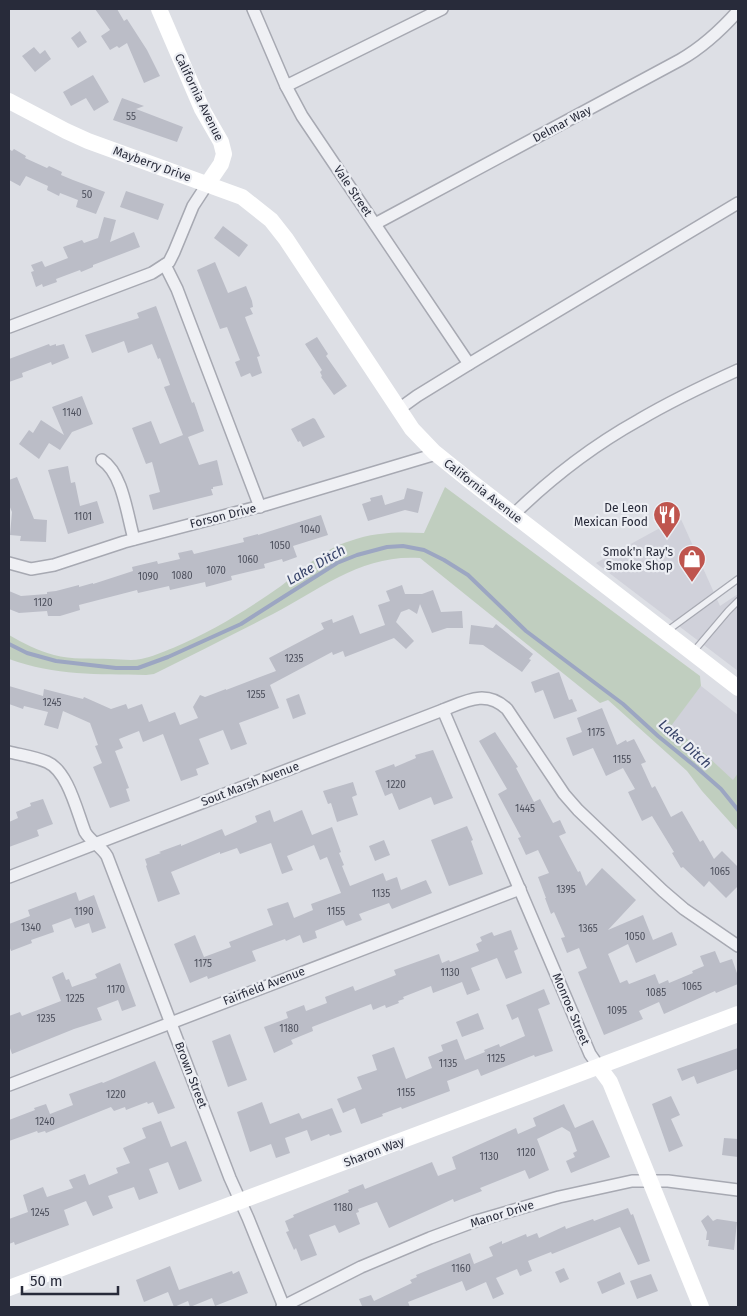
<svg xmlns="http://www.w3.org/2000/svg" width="747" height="1316" font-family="'Fira Sans',sans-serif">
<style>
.built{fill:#d0d1da}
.green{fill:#c0cebf}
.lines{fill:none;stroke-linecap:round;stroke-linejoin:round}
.stream{stroke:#9ca6c2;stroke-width:4}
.building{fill:#bbbdc7}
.lane-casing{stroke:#a7a9b2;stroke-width:8}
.street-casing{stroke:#a7a9b2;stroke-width:14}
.lane{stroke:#eff0f4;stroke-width:5.5}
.street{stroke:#eff0f4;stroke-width:11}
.secondary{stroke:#fff;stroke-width:16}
.labels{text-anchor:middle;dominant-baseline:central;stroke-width:4.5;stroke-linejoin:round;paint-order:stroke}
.number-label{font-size:10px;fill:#4d505d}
.street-label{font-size:12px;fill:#282b3a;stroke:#eceef3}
.poi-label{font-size:12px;fill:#282b3a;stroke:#eceef3;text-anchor:end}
.water-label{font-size:14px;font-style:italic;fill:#374369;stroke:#eceef3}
</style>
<rect width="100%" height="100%" fill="#dddfe5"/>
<!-- built -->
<g class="built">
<path d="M680 517 720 606 738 594V671L596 563Z"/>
<path d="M701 686 738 715V773L733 781 704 753 670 726Z"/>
</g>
<!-- green -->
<path class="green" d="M445 487 700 676 701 686 671 726 704 753 733 780 738 773V831L702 791 687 771 608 700 600 703 420 558C362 554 321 589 273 614 234 634 194 654 154 674L146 675C97 674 56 676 9 659V635C23 643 38 651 54 655 71 660 92 658 110 659 120 659 131 661 141 659 152 657 162 652 173 648 211 632 247 610 281 586 304 569 321 550 350 541 375 532 398 532 424 533Z"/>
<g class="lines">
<!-- stream -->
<path class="stream" d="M9 644 27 653 56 661 116 668H138L168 657 241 624 337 563 357 555 387 547 403 546 424 550 444 560 468 575 526 631 623 704 658 736 696 767 721 789 738 810"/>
</g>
<!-- building -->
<g class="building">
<path d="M95 9H117L124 21 127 19 147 50 160 76 144 83 127 43 119 48 117 46 110 50 101 36 110 30Z"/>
<path d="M80 31 87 42 78 48 71 38Z"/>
<path d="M34 47 40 54 45 50 51 59 35 72 22 56Z"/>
<path d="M93 75 109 102 94 111 86 98 71 106 63 92Z"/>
<path d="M122 98 144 106 136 109 183 127 177 142 113 120Z"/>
<path d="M9 149 12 151 14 149 26 156 25 158 47 168 49 166 62 172 61 175 73 180 105 192 96 214 76 207 78 200 60 193 59 196 47 190 48 186 26 176 20 186 9 180Z"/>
<path d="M126 191 164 204 158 220 120 207Z"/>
<path d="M104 217 116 220 110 242 134 232 140 247 93 265V267L81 272 80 270 56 279 57 282 43 287 42 284 36 287 31 272 34 271 31 265 42 261 45 267 68 258 63 247 82 240 84 243 98 238Z"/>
<path d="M223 226 248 245 239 257 214 238Z"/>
<path d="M215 262 228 293 246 286 252 301 253 307 250 308 253 314 245 317 246 320 260 356 257 357 262 373 252 377 250 373 241 377 235 362 240 360 227 327 220 329 197 270Z"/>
<path d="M156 306 192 403 194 402 204 431 188 437 199 465 217 460 223 485 213 487V489H211L213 495 153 510 149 495 160 492 152 462 146 464 132 428 151 421 160 444 183 435 164 387 170 385 160 358 158 359 152 344 128 353 124 341 92 353 85 335 139 318 137 313Z"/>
<path d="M317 337 328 354 326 356 347 386 334 395 321 377 322 376 320 372 322 370 305 344Z"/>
<path d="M49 344 50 346 56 344V346L64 344 69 358 52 365 51 362 22 373 23 377 9 382V359Z"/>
<path d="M82 396 93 424 72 432 60 450 49 443 39 459 19 444 29 430 33 433 41 420 64 435 52 407Z"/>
<path d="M313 418 315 419 325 437 303 447 300 441 298 442 291 429Z"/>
<path d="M68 466 71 483 75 482 80 506 97 501 104 523 68 534 48 470Z"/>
<path d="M17 477 34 519 47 520 46 542 20 541 21 536 10 535 12 512 9 505V480Z"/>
<path d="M407 488 423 492 418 513 405 510 368 521 362 504 371 501 370 498 382 495 385 505 404 499Z"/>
<path d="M321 515 328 535 293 546 297 557 283 562 282 559 264 564 265 568 231 576 232 580 206 587 205 582 170 590 169 586 138 593 137 590 79 605 80 610 60 616H48L47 611 19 613 9 609V591L21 596 47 594V592L56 591 79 585V587L93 583V584L133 571 132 567 157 561 158 564 180 559 178 553 192 550 194 554 244 542 243 538 258 534V535Z"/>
<path d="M402 585 405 594H422L433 590 441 612 462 611 463 628H447L432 633 420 604 417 614 409 609 401 612 396 622 414 641 406 649 394 638 345 657 343 651 333 655 332 652 270 685 279 708 239 723 247 744 231 750 223 730 199 739 209 764 196 769 198 775 181 781 163 734 143 742 139 731 119 739 123 748 115 751 129 788 126 789 130 801 110 808 93 767 102 763 95 746 98 745 90 723 63 711 58 729 44 725 48 712 24 706 23 709 9 704V686L43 696 44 689 83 699 84 697 111 709 126 704 128 709 142 704 149 722 175 712 180 725 198 718 193 707 200 695 205 697 226 689V690L276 671 269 658 324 629 321 623 332 619 333 623 353 615 360 634 385 625 378 605 390 601 386 591Z"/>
<path d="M496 624 533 654 529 659 531 660 522 672 483 645 469 644 471 625 493 628Z"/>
<path d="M559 672 569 700 572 699 577 711 554 719 543 690 535 693 531 682Z"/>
<path d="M299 694 306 714 293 719 286 699Z"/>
<path d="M602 708 617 745 626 740 627 742 634 739 646 762 641 764 652 788 655 786 671 817 682 811 700 842 703 840 714 859 722 851 738 867V886L726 898 709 881 704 887 683 867 681 868 672 853 674 852 652 816 642 821 628 792 635 789 623 768 606 776 593 748 573 756 566 738 582 732 577 718Z"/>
<path d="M495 732 518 767 516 768 534 802 540 799 553 823 560 820 566 833 559 836 578 872 580 871 586 886 602 868 636 900 608 930 643 915 653 940 672 932 677 945 636 963 628 944 608 954 620 983 627 980 629 984 655 974 659 984 668 980 669 983 693 973 692 971 704 966 700 956 715 951 720 963 732 959 738 976V984L716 993 715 991 664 1014 659 1002 639 1011 643 1019 604 1035 578 972 587 968 579 948 567 953 561 938 565 937 554 912 551 914 545 898H546L538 877 549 873 538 850 526 855 518 838 521 837 498 794 507 789 479 741Z"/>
<path d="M433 750 453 798 434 805 431 797 399 810 392 793 385 796 375 771 394 764 395 767 416 758 415 755Z"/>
<path d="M353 782 357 795 352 797 358 815 337 822 331 803 328 804 323 791Z"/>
<path d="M43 799 53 824 37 830 39 836 9 847V822L18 818 16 812 31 806 30 803Z"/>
<path d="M270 810 274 822 302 810 312 835 332 827 341 852 339 853 344 865 342 866 350 886 383 873 386 881 397 877 401 890 426 880 432 893 392 909 389 903 359 914 362 920 346 926 343 920 315 931 317 938 303 943 300 935 286 941 285 939 252 951 256 961 208 979 207 976 190 983 174 944 195 935 204 957 231 947 229 942 273 925 267 909 288 902 294 918 313 910 311 904 341 893 327 857 320 860 314 845 287 856 293 870 282 874 271 843 240 854 237 848 220 854V852L171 872 180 894 158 902 146 866 147 865 145 859 161 853 159 852 181 844V846L222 829 225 836 246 827 257 822 255 816Z"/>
<path d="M467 826 473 840 471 841 483 874 449 886 431 840Z"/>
<path d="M384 840 390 855 375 861 369 846Z"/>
<path d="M76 892 79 901 94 895 106 928 92 933 89 923 75 928 71 918 52 925 54 932 31 940 32 943 11 951 9 945V924L30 916 28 910Z"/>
<path d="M511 930 518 949 514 951 522 973 506 979 497 958 471 968 480 990 467 995 462 982 433 993 431 986 403 997 404 999 398 1001 399 1003 386 1008 385 1005 373 1010 371 1004 312 1027 313 1031 291 1040 293 1044 274 1053 264 1027 288 1018 286 1012 304 1005 306 1011 327 1003 325 997 353 986 355 991 396 975 394 970 439 954 442 963 449 960 450 962 479 951 476 944 482 941 480 937 492 932 494 936Z"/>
<path d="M120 963 136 1006 122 1011 118 1000 97 1008 102 1020 74 1029 12 1054 9 1045V1016L20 1012 22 1016 61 1001 52 977 63 972 66 980 69 979 72 987 97 978 95 974Z"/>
<path d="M544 989 550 1004 538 1009 553 1051 535 1057 534 1055 481 1076 478 1069 447 1081 450 1091 402 1109 401 1107 382 1114 383 1116 361 1124 355 1108 343 1113 337 1099 362 1089 357 1077 377 1070 372 1055 394 1047 406 1079 432 1068 428 1057 443 1051 441 1045 457 1039 465 1060 485 1052 484 1050 499 1044 500 1047 525 1036 518 1017 512 1020 506 1005Z"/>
<path d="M478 1013 484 1029 462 1037 456 1022Z"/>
<path d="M230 1034 247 1080 228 1087 212 1041Z"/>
<path d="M738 1048V1069L697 1084 694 1076 682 1081 677 1069Z"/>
<path d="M155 1061 175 1108 158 1114 153 1102 148 1104 147 1102 126 1110 125 1107 114 1111 111 1107 46 1133 45 1131 38 1133 37 1131 9 1141V1120L35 1110 34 1108 46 1104 50 1114 73 1105 69 1094 102 1082 103 1083Z"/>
<path d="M671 1096 680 1115 671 1119 683 1146 669 1152 652 1104Z"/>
<path d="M262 1102 270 1124 299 1113 302 1119 332 1108 342 1132 330 1136 329 1134 311 1141 307 1130 285 1138 290 1153 276 1158 271 1144 250 1152 237 1112Z"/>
<path d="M564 1104 575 1128 593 1120 610 1157 571 1173 566 1161 575 1157 573 1153 577 1151 570 1132 562 1127 537 1139 549 1170 529 1179 525 1170 480 1188 482 1191 454 1202 453 1199 389 1228 377 1202 358 1209 359 1212 356 1213 360 1224 339 1233 335 1225 309 1235 317 1255 301 1261 296 1248 294 1250 286 1232 289 1231 285 1221 294 1217 293 1215 349 1192 348 1190 363 1184 365 1189 432 1162 438 1176 456 1169 452 1157 516 1128 518 1134 536 1126 533 1118Z"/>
<path d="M161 1121 171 1147 186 1141 202 1181 179 1190 168 1162 149 1169 158 1193 139 1200 134 1187 108 1196 113 1208 93 1216 86 1201 64 1210 69 1225 15 1245 14 1242 9 1244V1219L28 1212 23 1195 43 1187 47 1197 73 1188 69 1180 85 1174 89 1185 118 1173 116 1168 130 1163 123 1148 146 1138 142 1128Z"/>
<path d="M724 1138 738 1139V1157L722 1155Z"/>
<path d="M628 1208 631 1215 633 1214 650 1261 638 1265 620 1227 552 1254 551 1252 528 1261 532 1271 520 1276 517 1269 496 1278 504 1294 493 1299 486 1282 466 1291 462 1281 408 1302 410 1307H360L362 1306 359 1299 371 1295 374 1301 412 1283 410 1280 417 1277 416 1275 470 1253 474 1264 493 1256 489 1247 502 1241V1244L526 1234 527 1237 537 1233 539 1238 565 1226 566 1229 593 1219 594 1221Z"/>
<path d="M708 1215 713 1221 717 1219 737 1222 734 1250 708 1246 709 1240H706L707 1232 701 1221Z"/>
<path d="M170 1266 179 1290 232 1271 233 1274 239 1271 248 1293 215 1306 212 1298 190 1307 188 1301 174 1307 168 1292 144 1302 136 1280Z"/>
<path d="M564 1268 569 1279 560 1283 555 1272Z"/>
<path d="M620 1272 625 1284 602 1294 597 1282Z"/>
<path d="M651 1274 658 1291 637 1299 630 1281Z"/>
</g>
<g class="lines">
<defs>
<g id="lane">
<path d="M667 631 738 579"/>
<path d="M694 651 728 611 738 601"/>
</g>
<g id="street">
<path d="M253 9 286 86 302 116 469 364"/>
<path d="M286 86 442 9"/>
<path d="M375 224 680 60C703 47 721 30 738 11"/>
<path d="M165 265 177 289 260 507"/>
<path d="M9 327 152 273 169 262 174 252 193 206 208 183"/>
<path d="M399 409 417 396 469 364 738 203"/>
<path d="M102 460C123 474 127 515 134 539"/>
<path d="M513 515C550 479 594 445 639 420 671 401 705 385 738 370"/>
<path d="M9 563 31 569 54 565 124 542 265 505 436 454"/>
<path d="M443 710 590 1054 599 1067"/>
<path d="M9 752C21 755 35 757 47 762 68 771 77 812 85 832 91 842 101 846 107 856L230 1178 248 1218 284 1307"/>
<path d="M9 877 443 710C466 701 486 689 507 709L564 794 578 810 663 891 684 909 738 946"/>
<path d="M9 1085 520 889"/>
<path d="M282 1307 361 1267 430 1238 473 1222 559 1197 632 1181H668L738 1190"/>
</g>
</defs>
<!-- lane casing -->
<use href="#lane" class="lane-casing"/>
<!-- street casing -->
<use href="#street" class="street-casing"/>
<!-- lane -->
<use href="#lane" class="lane"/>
<!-- street -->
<use href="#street" class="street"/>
<!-- secondary -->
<g class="secondary">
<path d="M159 9 202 109 221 142 224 154 221 164 208 183"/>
<path d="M9 101 66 131 88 141 242 197 271 220 286 239 412 429 434 452 470 481 738 688"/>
<path d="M599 1067 610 1082 701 1307"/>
<path d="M9 1288 738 1014"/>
</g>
</g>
<!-- icons -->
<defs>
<symbol id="restaurant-pin" viewBox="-11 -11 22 30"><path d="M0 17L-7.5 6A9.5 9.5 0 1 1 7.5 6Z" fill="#bf554e" stroke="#eceef3"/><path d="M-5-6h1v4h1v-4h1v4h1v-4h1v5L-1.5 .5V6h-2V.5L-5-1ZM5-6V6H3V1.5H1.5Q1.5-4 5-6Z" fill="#fff"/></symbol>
<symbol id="shop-pin" viewBox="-11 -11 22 30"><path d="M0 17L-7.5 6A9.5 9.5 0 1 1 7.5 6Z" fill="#bf554e" stroke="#eceef3"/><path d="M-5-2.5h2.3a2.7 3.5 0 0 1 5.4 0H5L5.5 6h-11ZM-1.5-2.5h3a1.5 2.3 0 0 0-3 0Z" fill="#fff"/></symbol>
</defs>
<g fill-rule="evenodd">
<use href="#restaurant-pin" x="651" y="499" width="32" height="43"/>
<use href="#shop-pin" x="676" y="543" width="32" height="43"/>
</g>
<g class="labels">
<!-- number labels -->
<g class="number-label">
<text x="131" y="117">55</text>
<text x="87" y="195">50</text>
<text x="72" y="413">1140</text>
<text x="83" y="517">1101</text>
<text x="310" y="530">1040</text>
<text x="280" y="546">1050</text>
<text x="248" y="560">1060</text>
<text x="216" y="571">1070</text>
<text x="182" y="576">1080</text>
<text x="148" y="577">1090</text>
<text x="43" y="603">1120</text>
<text x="294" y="659">1235</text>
<text x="256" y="695">1255</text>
<text x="52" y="703">1245</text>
<text x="596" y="733">1175</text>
<text x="622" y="760">1155</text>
<text x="396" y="785">1220</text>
<text x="525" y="809">1445</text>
<text x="720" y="872">1065</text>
<text x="566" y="890">1395</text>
<text x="381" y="894">1135</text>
<text x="84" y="912">1190</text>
<text x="336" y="912">1155</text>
<text x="31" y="928">1340</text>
<text x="588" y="929">1365</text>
<text x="635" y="937">1050</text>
<text x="203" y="964">1175</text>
<text x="450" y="973">1130</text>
<text x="692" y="987">1065</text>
<text x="116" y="990">1170</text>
<text x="656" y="993">1085</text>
<text x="75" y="999">1225</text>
<text x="617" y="1011">1095</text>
<text x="46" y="1019">1235</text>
<text x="289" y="1029">1180</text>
<text x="496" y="1059">1125</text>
<text x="448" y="1064">1135</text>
<text x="406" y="1093">1155</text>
<text x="116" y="1095">1220</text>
<text x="45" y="1122">1240</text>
<text x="526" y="1153">1120</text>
<text x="489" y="1157">1130</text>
<text x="343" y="1208">1180</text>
<text x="40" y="1213">1245</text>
<text x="461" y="1269">1160</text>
</g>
<!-- street labels -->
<g class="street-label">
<text transform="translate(199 97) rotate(64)">California Avenue</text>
<text transform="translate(562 124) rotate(-28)">Delmar Way</text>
<text transform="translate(152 164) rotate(20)">Mayberry Drive</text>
<text transform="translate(353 191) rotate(56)">Vale Street</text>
<text transform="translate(483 491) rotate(38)">California Avenue</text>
<text transform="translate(223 516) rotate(-14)">Forson Drive</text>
<text transform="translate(250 784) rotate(-21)">Sout Marsh Avenue</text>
<text transform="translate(264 986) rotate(-21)">Fairfield Avenue</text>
<text transform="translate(571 1009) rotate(67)">Monroe Street</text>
<text transform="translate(191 1075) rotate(69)">Brown Street</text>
<text transform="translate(374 1152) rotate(-21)">Sharon Way</text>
<text transform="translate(502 1214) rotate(-17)">Manor Drive</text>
</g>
<!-- poi labels -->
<g class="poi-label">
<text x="648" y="508">De Leon<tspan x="648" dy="14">Mexican Food</tspan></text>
<text x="673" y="552">Smok'n Ray's<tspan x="673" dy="14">Smoke Shop</tspan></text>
</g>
<!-- water labels -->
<g class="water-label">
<text transform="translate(316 565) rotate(-30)">Lake Ditch</text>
<text transform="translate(685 744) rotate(42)">Lake Ditch</text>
</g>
</g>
<!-- border -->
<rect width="747" height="1316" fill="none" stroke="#282b3a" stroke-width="20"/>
<!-- scale -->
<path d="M22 1286v8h96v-8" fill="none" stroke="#282b3a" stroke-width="2.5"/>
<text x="30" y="1286" font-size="15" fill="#282b3a" stroke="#eceef3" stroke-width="4" paint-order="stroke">50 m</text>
</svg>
